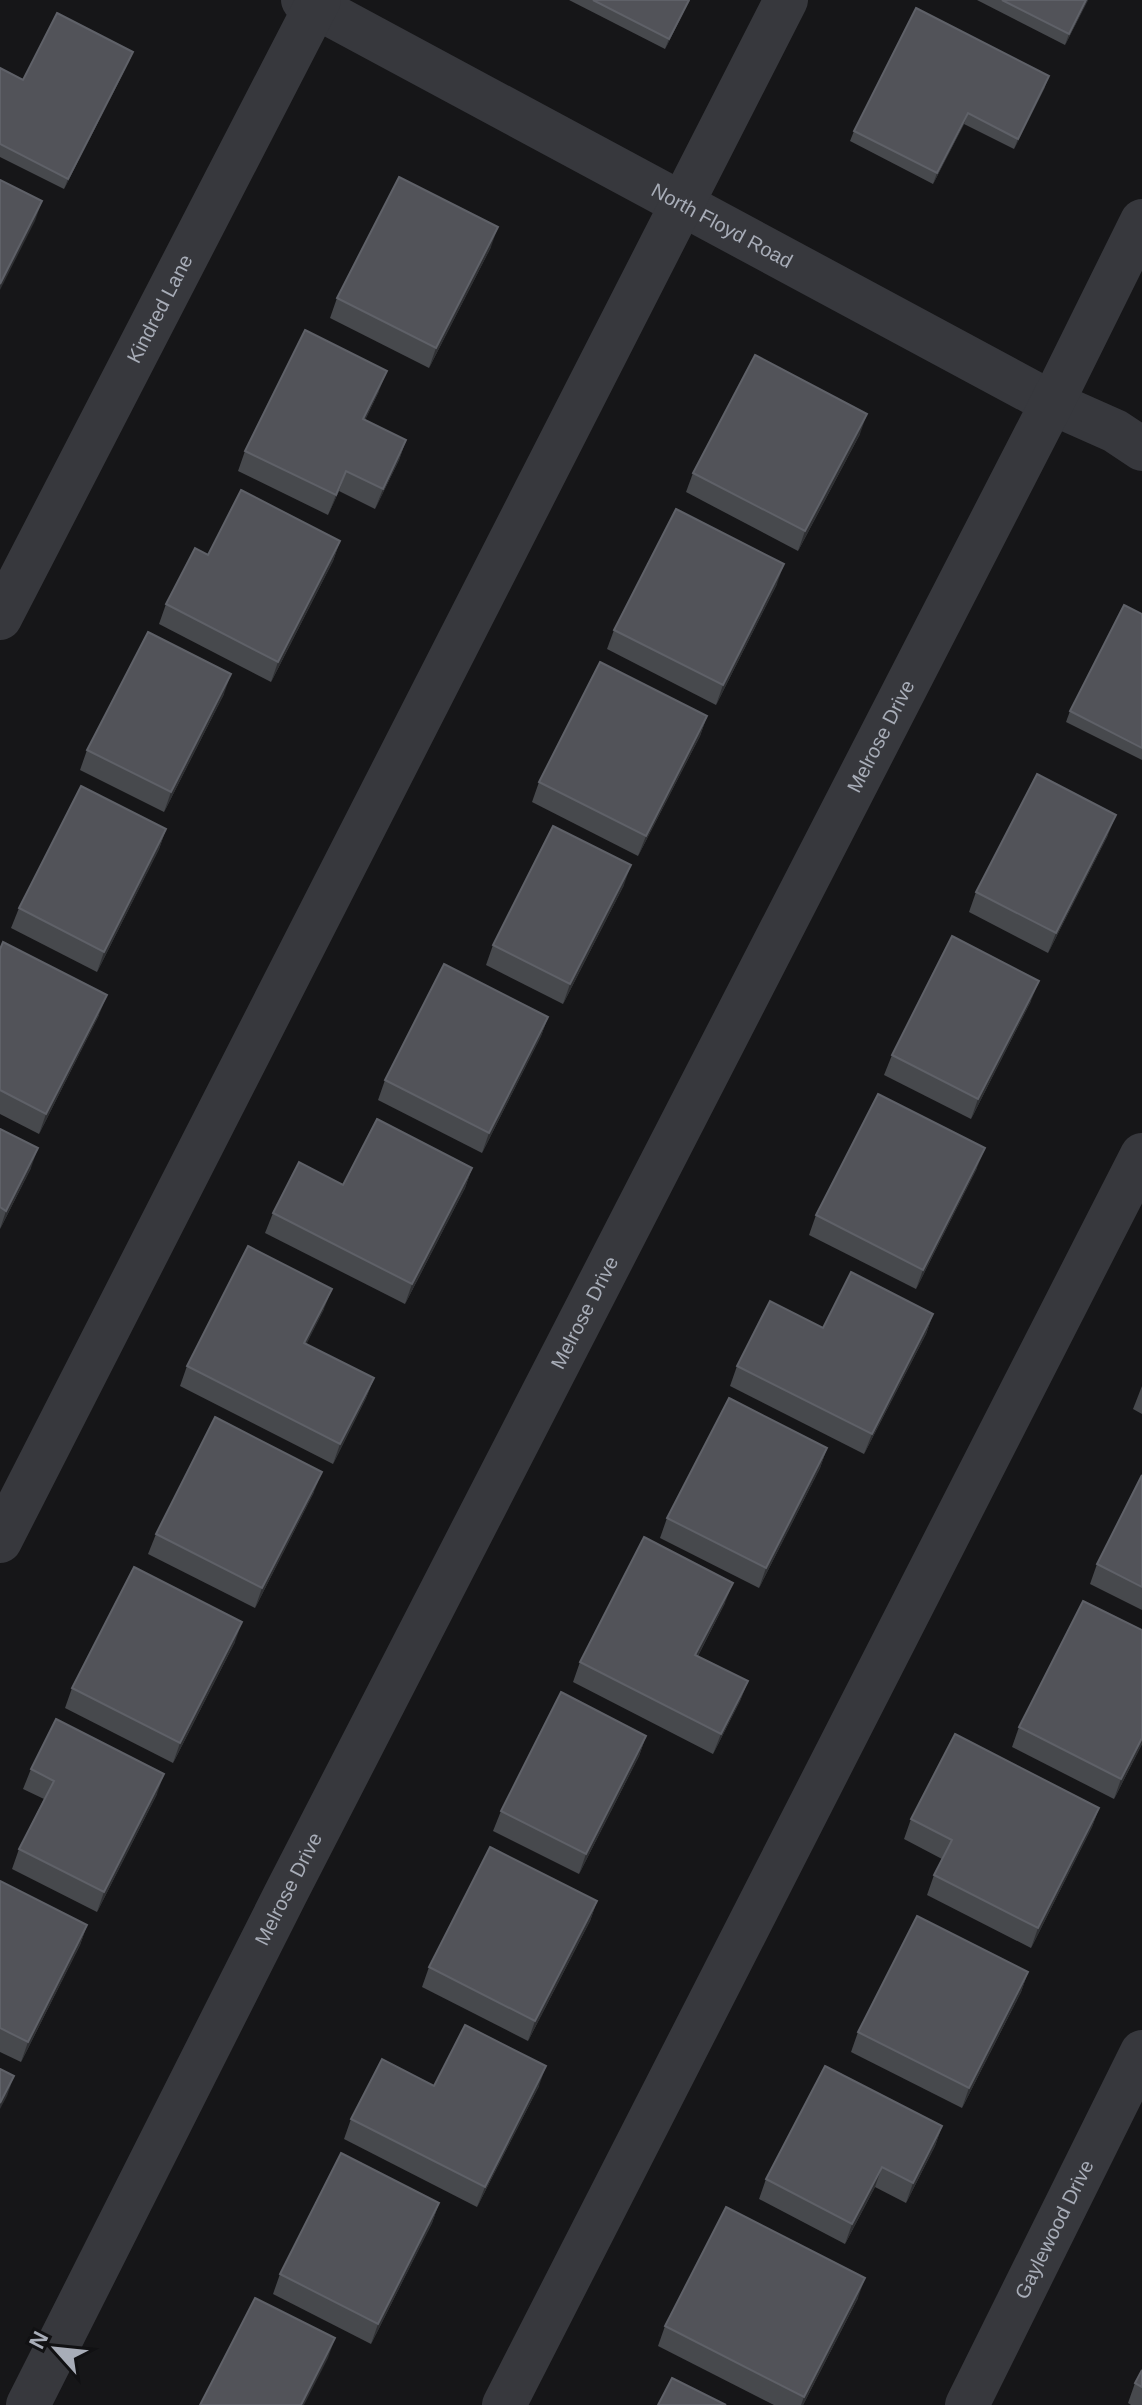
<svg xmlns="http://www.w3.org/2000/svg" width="1142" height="2405" font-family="Arial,sans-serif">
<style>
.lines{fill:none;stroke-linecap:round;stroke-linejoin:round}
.minor{stroke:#37383d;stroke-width:44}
.wall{fill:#47494d}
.shaded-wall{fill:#2f3033}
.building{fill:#525359;stroke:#5f6168;stroke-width:2}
.labels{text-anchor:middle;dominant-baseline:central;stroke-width:6;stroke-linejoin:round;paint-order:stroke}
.street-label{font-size:20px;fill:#a8adb8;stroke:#111113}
</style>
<rect width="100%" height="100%" fill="#161618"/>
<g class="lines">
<!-- minor -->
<g class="minor">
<path id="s1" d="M303 0 1052 403 1115 431 1142 449"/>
<path id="s2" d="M0 618 319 0"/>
<path d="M0 1541 786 0"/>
<path id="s3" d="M28 2405 286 1893 1052 403 1142 221"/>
<path d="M504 2405 1142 1155"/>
<path id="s4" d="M967 2405 1142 2052"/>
</g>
</g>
<!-- wall -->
<g class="wall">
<path d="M569 0H690L665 49Z"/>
<path d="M977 0H1088L1065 45Z"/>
<path d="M133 52 129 62 64 189 0 157V68L23 80Z"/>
<path d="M1045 87 1014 149 964 124 933 184 850 141 854 131Z"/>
<path d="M491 247 429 368 330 318 337 298Z"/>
<path d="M379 391 365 420 406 440 399 460 375 509 339 491 328 515 238 471 245 451Z"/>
<path d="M860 434 798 551 686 492 693 473Z"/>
<path d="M340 541 333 561 271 682 159 624 166 604 208 555Z"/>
<path d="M777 584 716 705 607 649 614 630Z"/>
<path d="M1142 614V760L1066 722 1070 711Z"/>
<path d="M224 694 164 812 80 770 87 750Z"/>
<path d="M707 716 700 736 638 856 532 802 539 782Z"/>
<path d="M166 829 159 849 97 972 11 928 19 908Z"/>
<path d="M1108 835 1048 953 969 912 976 892Z"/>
<path d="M624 885 563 1004 486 965 493 945Z"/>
<path d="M0 949 99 1015 39 1134 0 1114Z"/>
<path d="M1031 1001 971 1119 884 1075 892 1055Z"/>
<path d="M548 1017 541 1036 482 1153 378 1100 385 1080Z"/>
<path d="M0 1129 31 1168 0 1229Z"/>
<path d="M472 1168 465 1188 405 1304 265 1233 273 1213 343 1185Z"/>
<path d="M977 1168 916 1289 809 1235 816 1215Z"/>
<path d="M324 1309 306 1344 374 1378 366 1398 333 1464 180 1386 187 1366Z"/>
<path d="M933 1314 926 1334 864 1454 730 1386 737 1366Z"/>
<path d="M1142 1386V1414L1133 1409Z"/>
<path d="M827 1448 820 1468 759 1588 660 1538 667 1518Z"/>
<path d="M1142 1475V1610L1090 1584 1097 1564Z"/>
<path d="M314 1492 255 1608 148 1554 156 1534Z"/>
<path d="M725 1603 698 1656 748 1681 740 1701 713 1754 573 1682 580 1662Z"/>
<path d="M235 1642 173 1763 65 1708 72 1688Z"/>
<path d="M1019 1727 1142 1744 1114 1799 1012 1747Z"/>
<path d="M646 1736 639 1756 579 1874 493 1831 501 1811Z"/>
<path d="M31 1769 157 1794 97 1912 12 1869 19 1849 44 1799 23 1789Z"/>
<path d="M1099 1808 1092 1827 1031 1948 927 1895 934 1875 942 1859 904 1839 911 1819Z"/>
<path d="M0 1881 87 1925 80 1945 21 2062 0 2052Z"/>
<path d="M597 1901 590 1921 528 2041 422 1987 429 1967Z"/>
<path d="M1028 1972 1021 1992 962 2108 851 2052 858 2032Z"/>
<path d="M434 2086H539L477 2207 344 2139 351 2119Z"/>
<path d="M942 2126 935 2146 906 2203 875 2187 845 2244 759 2199 766 2179Z"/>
<path d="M439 2203 432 2223 371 2344 273 2294 280 2274Z"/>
<path d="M858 2298 803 2405H774L658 2346 665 2326Z"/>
<path d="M1142 2370V2405H1131L1128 2403 1135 2383Z"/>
</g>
<!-- shaded-wall -->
<g class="shaded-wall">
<path d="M689 0H690L665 49 669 39Z"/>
<path d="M1086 0H1088L1065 45 1069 34Z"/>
<path d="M133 52 129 62 64 189 68 179Z"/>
<path d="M1049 76 1045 87 1014 149 1018 139Z"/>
<path d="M968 113 964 124 933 184 937 173Z"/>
<path d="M42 201 35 221 0 290V284Z"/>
<path d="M498 227 491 247 429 368 436 348Z"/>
<path d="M387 371 379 391 356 439 363 419Z"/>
<path d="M867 414 860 434 798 551 805 531Z"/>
<path d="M406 440 399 460 375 509 383 489Z"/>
<path d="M346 471 339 491 328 515 336 495Z"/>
<path d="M340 541 333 561 271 682 278 662Z"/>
<path d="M784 564 777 584 716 705 723 685Z"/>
<path d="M231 674 224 694 164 812 171 792Z"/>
<path d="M707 716 700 736 638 856 646 836Z"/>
<path d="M1116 815 1108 835 1048 953 1056 933Z"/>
<path d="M166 829 159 849 97 972 104 952Z"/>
<path d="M631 865 624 885 563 1004 570 984Z"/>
<path d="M1039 981 1031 1001 971 1119 978 1099Z"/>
<path d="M107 995 99 1015 39 1134 46 1114Z"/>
<path d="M548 1017 541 1036 482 1153 489 1133Z"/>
<path d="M38 1148 31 1168 0 1229 6 1211Z"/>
<path d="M985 1148 977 1168 916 1289 923 1270Z"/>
<path d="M472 1168 465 1188 405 1304 412 1284Z"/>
<path d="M332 1289 324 1309 297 1363 304 1343Z"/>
<path d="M933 1314 926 1334 864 1454 872 1434Z"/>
<path d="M374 1378 366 1398 333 1464 340 1444Z"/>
<path d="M827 1448 820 1468 759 1588 766 1568Z"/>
<path d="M322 1472 314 1492 255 1608 262 1588Z"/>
<path d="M733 1583 725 1603 688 1675 695 1655Z"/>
<path d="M242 1622 235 1642 173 1763 180 1743Z"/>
<path d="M748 1681 740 1701 713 1754 721 1734Z"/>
<path d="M646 1736 639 1756 579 1874 586 1854Z"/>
<path d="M1142 1738V1744L1114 1799 1121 1779Z"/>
<path d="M164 1774 157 1794 97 1912 104 1892Z"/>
<path d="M1099 1808 1092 1827 1031 1948 1038 1928Z"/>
<path d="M597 1901 590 1921 528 2041 535 2021Z"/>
<path d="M87 1925 80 1945 21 2062 28 2042Z"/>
<path d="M1028 1972 1021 1992 962 2108 969 2088Z"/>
<path d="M546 2066 539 2086 477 2207 485 2187Z"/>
<path d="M14 2076 7 2096 0 2109V2103Z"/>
<path d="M942 2126 935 2146 906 2203 913 2183Z"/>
<path d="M882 2167 875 2187 845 2244 852 2224Z"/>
<path d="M439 2203 432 2223 371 2344 378 2324Z"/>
<path d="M865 2278 858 2298 803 2405H801L804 2397Z"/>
<path d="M335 2338 328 2358 304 2405H301Z"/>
</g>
<!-- building -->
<g class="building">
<path d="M593 0H689L669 39Z"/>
<path d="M1002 0H1086L1069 34Z"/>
<path d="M916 8 1049 76 1018 139 968 113 937 173 854 131Z"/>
<path d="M57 13 133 52 68 179 0 144V68L23 80Z"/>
<path d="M399 177 498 227 436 348 337 298Z"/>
<path d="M0 180 42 201 0 284Z"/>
<path d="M305 330 387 371 363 419 406 440 383 489 346 471 336 495 245 451Z"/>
<path d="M755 355 867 414 805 531 693 473Z"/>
<path d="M241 490 340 541 278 662 166 604 195 548 208 555Z"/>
<path d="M676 509 784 564 723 685 614 630Z"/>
<path d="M1124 605 1142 614V748L1070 711Z"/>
<path d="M148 632 231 674 171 792 87 750Z"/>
<path d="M600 662 707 716 646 836 539 782Z"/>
<path d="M1037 774 1116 815 1056 933 976 892Z"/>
<path d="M81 786 166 829 104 952 19 908Z"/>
<path d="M553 826 631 865 570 984 493 945Z"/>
<path d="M952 936 1039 981 978 1099 892 1055Z"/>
<path d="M3 942 107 995 46 1114 0 1090V949Z"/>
<path d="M444 964 548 1017 489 1133 385 1080Z"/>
<path d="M878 1094 985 1148 923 1270 816 1215Z"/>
<path d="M377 1119 472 1168 412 1284 273 1213 299 1162 343 1185Z"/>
<path d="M0 1129 38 1148 6 1211 0 1207Z"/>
<path d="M248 1246 332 1289 304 1343 374 1378 340 1444 187 1366Z"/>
<path d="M851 1272 933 1314 872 1434 737 1366 770 1301 823 1328Z"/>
<path d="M729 1398 827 1448 766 1568 667 1518Z"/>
<path d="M215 1417 322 1472 262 1588 156 1534Z"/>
<path d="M1142 1475V1587L1097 1564Z"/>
<path d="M644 1537 733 1583 695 1655 748 1681 721 1734 580 1662Z"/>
<path d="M134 1567 242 1622 180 1743 72 1688Z"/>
<path d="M1083 1601 1142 1630V1738L1121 1779 1019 1727Z"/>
<path d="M561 1692 646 1736 586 1854 501 1811Z"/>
<path d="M56 1719 164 1774 104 1892 19 1849 54 1781 31 1769Z"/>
<path d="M955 1734 1099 1808 1038 1928 934 1875 952 1840 911 1819Z"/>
<path d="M490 1847 597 1901 535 2021 429 1967Z"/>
<path d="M0 1881 87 1925 28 2042 0 2028Z"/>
<path d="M917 1916 1028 1972 969 2088 858 2032Z"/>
<path d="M465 2025 546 2066 485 2187 351 2119 382 2059 434 2086Z"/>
<path d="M825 2066 942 2126 913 2183 882 2167 852 2224 766 2179Z"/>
<path d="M0 2069 14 2076 0 2103Z"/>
<path d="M341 2153 439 2203 378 2324 280 2274Z"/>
<path d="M726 2207 865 2278 804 2397 665 2326Z"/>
<path d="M255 2298 335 2338 301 2405H200Z"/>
<path d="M1142 2370V2387L1135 2383Z"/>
<path d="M672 2378 726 2405H658Z"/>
</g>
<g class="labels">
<!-- street labels -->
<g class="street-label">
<text stroke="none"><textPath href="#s1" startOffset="476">North Floyd Road</textPath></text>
<text stroke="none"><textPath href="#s2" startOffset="348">Kindred Lane</textPath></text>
<text stroke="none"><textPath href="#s3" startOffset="1874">Melrose Drive</textPath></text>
<text stroke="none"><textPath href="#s3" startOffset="1226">Melrose Drive</textPath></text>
<text stroke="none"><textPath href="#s3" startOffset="578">Melrose Drive</textPath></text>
<text stroke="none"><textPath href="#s4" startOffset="196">Gaylewood Drive</textPath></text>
</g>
</g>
<!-- north arrow -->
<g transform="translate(56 2349) rotate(297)" stroke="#111113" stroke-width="6" paint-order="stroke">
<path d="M0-6L14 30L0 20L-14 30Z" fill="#a8adb8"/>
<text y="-12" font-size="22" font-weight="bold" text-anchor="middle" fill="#a8adb8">N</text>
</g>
</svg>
